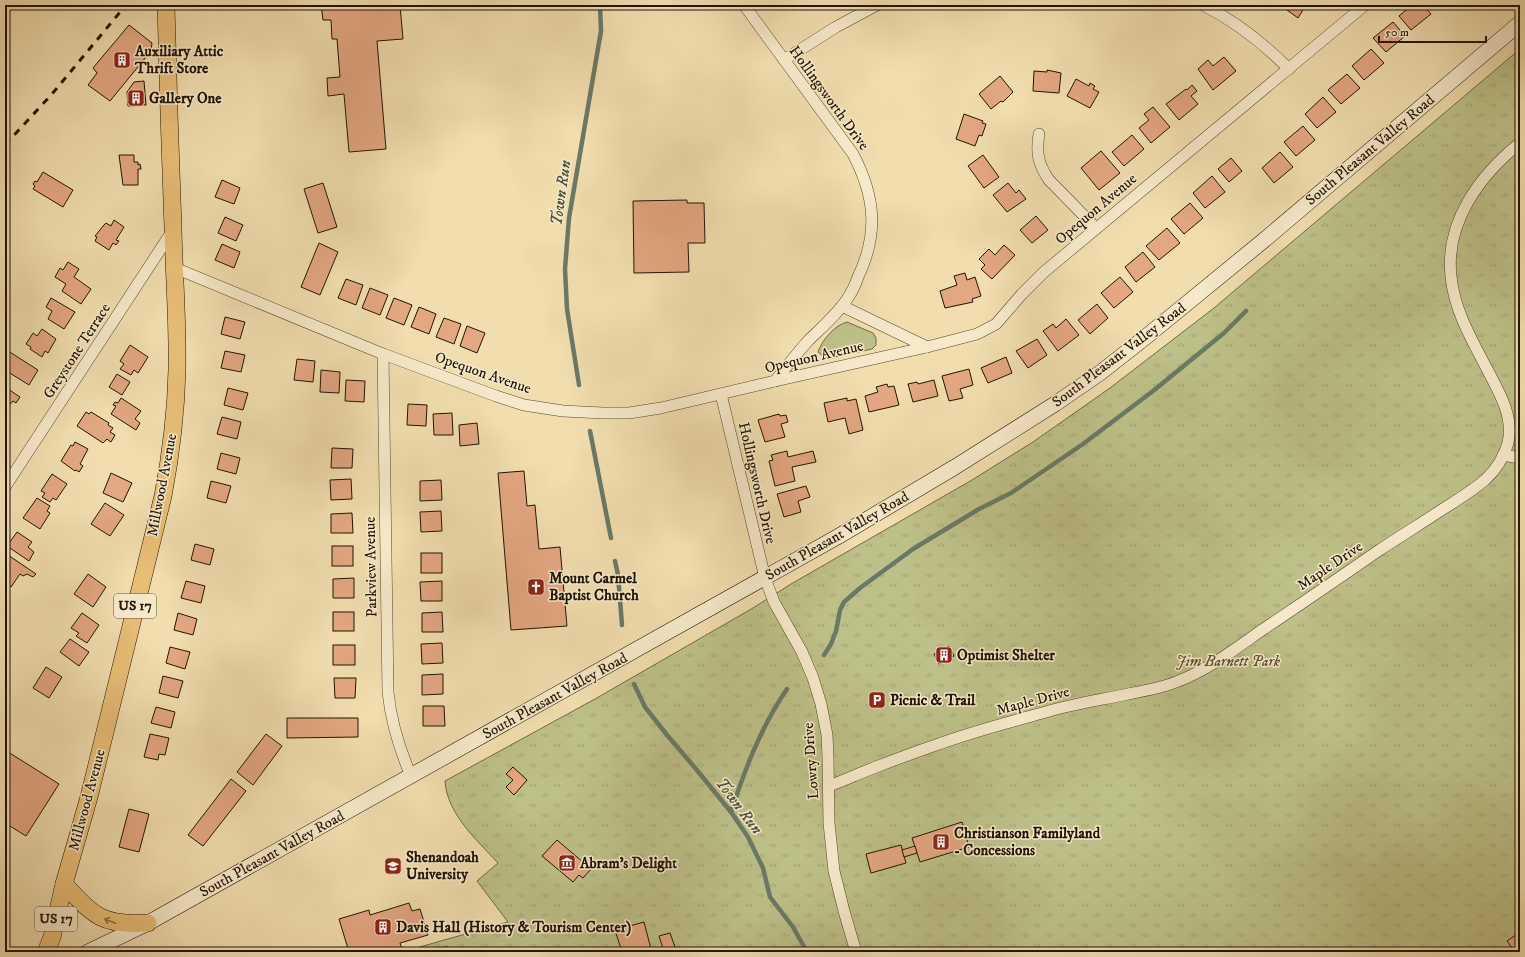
<svg xmlns="http://www.w3.org/2000/svg" width="1525" height="957" font-family="'IM FELL DW Pica',serif">
<style>
.grass{fill:#bdc088;stroke:#6f6a46}
.park{fill:url(#park-tufts);stroke:#6f6a46}
.water{fill:#9bbca8;stroke:#6a7966}
.lines{fill:none;stroke-linecap:round;stroke-linejoin:round}
.stream{stroke:#6a7966;stroke-width:4.5}
.building{fill:#e3a781;stroke:#211403}
.street-casing{stroke:#55462e;stroke-width:12}
.secondary-casing{stroke:#211403;stroke-width:16}
.primary-casing{stroke:#211403;stroke-width:18}
.street{stroke:#f6e9ca;stroke-width:11}
.secondary{stroke:#f6e9ca;stroke-width:15}
.primary{stroke:#e8be77;stroke-width:17}
.rail{stroke:#211403;stroke-width:3;stroke-dasharray:7 7;stroke-linecap:butt}
.oneway{stroke:#8e7243}
.labels{text-anchor:middle;dominant-baseline:central;stroke-width:3;stroke-linejoin:round;paint-order:stroke}
.shield{fill:#f6e9ca;stroke:#61543f;stroke-width:1}
.shield-label{font-size:14px;font-weight:bold;fill:#211403}
.poi-label{font-size:15px;font-weight:bold;fill:#211403;stroke:#f6e9ca;text-anchor:start}
.street-label{font-size:15px;fill:#211403;stroke:#f6e9ca}
.park-label{font-size:15px;font-style:italic;fill:#585032;stroke:#f6e9ca}
.water-label{font-size:16px;font-style:italic;fill:#4c4f3d;stroke:#f6e9ca}
</style>
<defs>
<pattern id="park-tufts" width="24" height="20" patternUnits="userSpaceOnUse"><rect width="24" height="20" fill="#bdc088"/><path d="M3 7l-1-3M5 7V3M7 7l1-3M15 17l-1-3M17 17v-4M19 17l1-3" fill="none" stroke="#a2a474"/></pattern>
</defs>
<rect width="100%" height="100%" fill="#f1ddae"/>
<filter id="stains"><feTurbulence type="fractalNoise" baseFrequency=".005" numOctaves="4"/><feColorMatrix values="0 0 0 0 .2 0 0 0 0 .09 0 0 0 0 .02 0 0 0 .5 -.17"/></filter>
<radialGradient id="worn" r=".72"><stop offset=".6" stop-color="#630" stop-opacity="0"/><stop offset="1" stop-color="#630" stop-opacity=".3"/></radialGradient>
<!-- grass -->
<path class="grass" d="M847 322 873 333 876 338V345L872 349 826 359 818 352C822 340 835 325 847 322Z"/>
<!-- park -->
<path class="park" d="M1520 49V952H402L508 922 477 881 498 863C477 840 447 814 445 781L595 699 753 608 791 584 972 480 1033 442 1110 388 1214 308Z"/>
<!-- water -->
<path class="water" d="M447 946 458 952H425L438 948Z"/>
<g class="lines">
<!-- stream -->
<g class="stream">
<path d="M579 385 567 309 565 269 569 218 601 31 600 5"/>
<path d="M590 431 611 538"/>
<path d="M615 561 618 575 622 625"/>
<path d="M824 655 831 644 836 631 840 610 844 602 860 588 913 549 979 509 1011 493 1083 444 1153 391 1224 333 1246 311"/>
<path d="M634 684 645 707 667 735 696 769 731 812 748 837 763 868 770 897 793 927 807 952"/>
<path d="M731 812C745 769 761 727 787 689"/>
</g>
</g>
<!-- building -->
<g class="building">
<path d="M321 5H400L403 39 377 41 386 149 349 152 344 94 328 96 327 78 340 77 337 39H332L331 20H323Z"/>
<path d="M1280 5H1306L1298 18Z"/>
<path d="M1412 5H1423L1431 14 1411 30 1399 16Z"/>
<path d="M1393 22 1405 36 1386 52 1373 38Z"/>
<path d="M129 25 152 43 151 51 110 101 88 85 97 73 93 68Z"/>
<path d="M1371 49 1384 63 1364 80 1352 66Z"/>
<path d="M1224 57 1236 71 1213 90 1198 69 1208 60 1213 66Z"/>
<path d="M1047 70 1061 73 1059 93 1033 91 1034 71 1047 72Z"/>
<path d="M1347 74 1360 88 1341 104 1328 90Z"/>
<path d="M1000 76 1013 92 1003 102 1001 101 991 109 979 94Z"/>
<path d="M1076 79 1089 86 1090 83 1095 86 1093 89 1099 92 1090 108 1067 96Z"/>
<path d="M144 81 146 105 128 106 127 92 134 82Z"/>
<path d="M1192 85 1197 91 1191 96 1198 104 1179 120 1166 104 1186 89 1187 90Z"/>
<path d="M1323 97 1336 112 1317 128 1305 114Z"/>
<path d="M1153 107 1170 127 1151 143 1139 128 1149 120 1144 114Z"/>
<path d="M964 114 983 121 982 123 986 124 982 136 979 135 975 146 956 139Z"/>
<path d="M1303 126 1315 140 1296 156 1284 142Z"/>
<path d="M1132 135 1144 149 1124 166 1112 152Z"/>
<path d="M1101 151 1120 173 1099 190 1081 168Z"/>
<path d="M1280 152 1293 167 1274 183 1262 168Z"/>
<path d="M119 155H134V162H138V165L140 164 141 169H138V185H123Z"/>
<path d="M983 155 999 177 984 188 968 166Z"/>
<path d="M1231 158 1242 171 1229 182 1218 169Z"/>
<path d="M43 172 73 190 63 207 33 189 35 186 33 184 35 181 37 182Z"/>
<path d="M1212 176 1225 192 1205 208 1193 193Z"/>
<path d="M222 180 240 188 234 204 215 197Z"/>
<path d="M323 183 337 227 318 233 304 189Z"/>
<path d="M1008 183 1016 193 1019 190 1026 199 1007 212 993 195Z"/>
<path d="M687 200V203H704L705 243H688L689 272 634 273 633 201Z"/>
<path d="M1190 203 1203 218 1184 234 1171 219Z"/>
<path d="M1036 216 1048 230 1032 243 1020 230Z"/>
<path d="M225 217 243 225 236 241 218 233Z"/>
<path d="M114 220 124 227 116 240 119 241 116 245 113 243 109 250 95 241 97 237 95 236 104 225 106 223 111 226Z"/>
<path d="M1167 228 1180 243 1159 260 1146 246Z"/>
<path d="M319 243 338 252 320 295 301 287Z"/>
<path d="M222 244 240 252 234 268 215 260Z"/>
<path d="M1004 245 1015 255 992 279 981 269 985 265 979 259 989 249 995 255Z"/>
<path d="M1143 252 1155 267 1136 282 1125 267Z"/>
<path d="M68 262 79 269 74 277 91 289 81 304 62 291 66 284 55 277 60 268 63 270Z"/>
<path d="M965 273 967 280 975 277 981 296 972 299 973 302 945 308 940 291 957 285 954 276Z"/>
<path d="M1120 277 1133 292 1114 308 1101 293Z"/>
<path d="M346 279 363 285 356 305 338 298Z"/>
<path d="M370 288 388 295 380 315 362 308Z"/>
<path d="M51 298 75 312 64 329 48 319 52 311 46 307Z"/>
<path d="M394 298 412 305 404 325 386 318Z"/>
<path d="M1097 304 1108 318 1090 334 1078 320Z"/>
<path d="M419 307 436 314 429 334 411 327Z"/>
<path d="M225 317 245 322 240 339 221 334Z"/>
<path d="M444 318 461 324 454 344 436 337Z"/>
<path d="M1066 319 1079 335 1058 351 1043 331 1053 324 1056 328Z"/>
<path d="M467 326 485 333 477 353 460 346Z"/>
<path d="M42 329 56 339 48 353 45 351 42 357 30 349 31 347 26 344 33 333 37 336Z"/>
<path d="M1037 339 1047 355 1028 368 1016 351Z"/>
<path d="M130 345 148 357 138 373 134 370 131 375 120 369 124 364 120 361Z"/>
<path d="M5 349 38 370 29 385 5 370Z"/>
<path d="M225 351 245 355 241 372 221 368Z"/>
<path d="M1006 357 1012 373 988 383 981 368Z"/>
<path d="M297 359 315 361 313 382 294 380Z"/>
<path d="M969 369 973 385 960 389 963 398 949 401 942 376Z"/>
<path d="M321 370 340 372 339 393 320 392Z"/>
<path d="M117 374 130 382 122 395 109 387Z"/>
<path d="M346 380 365 381 364 402 345 401Z"/>
<path d="M934 380 938 396 913 402 908 384 917 382 918 384Z"/>
<path d="M887 384 888 387 894 386 899 405 869 412 865 396 878 392 876 387Z"/>
<path d="M5 387 20 397 16 403 13 401 5 410Z"/>
<path d="M228 388 248 393 243 410 224 405Z"/>
<path d="M121 398 141 411 135 419 140 423 136 430 111 414 116 406 113 405 115 402 118 403Z"/>
<path d="M847 398V401L856 399 863 430 849 434 845 418 828 422 824 403Z"/>
<path d="M408 404 427 405 426 426 407 425Z"/>
<path d="M86 412 89 414 91 412 109 423 108 425 113 428 110 432 115 435 111 442 107 439 103 443 77 426Z"/>
<path d="M452 413 453 435H434L433 414Z"/>
<path d="M779 414 780 416 786 415 788 422 781 424 785 437 765 442 758 420Z"/>
<path d="M222 417 241 422 237 439 217 434Z"/>
<path d="M477 423 479 444 460 446 459 425Z"/>
<path d="M75 442 88 449 80 464 83 466 79 472 76 470 75 471 61 461 71 445 73 446Z"/>
<path d="M332 448 353 449 352 468H331Z"/>
<path d="M787 451 788 457 813 451 816 462 792 467 795 481 775 486 769 461 773 460 771 455Z"/>
<path d="M221 453 240 458 236 474 217 469Z"/>
<path d="M524 471 527 506 535 505 539 549 560 547 567 626 511 630 498 473Z"/>
<path d="M111 473 132 483 123 502 103 493Z"/>
<path d="M52 474 67 484 56 500 53 498 50 502 42 497 45 493 41 491Z"/>
<path d="M351 479 352 499 331 500 330 480Z"/>
<path d="M441 480 442 500 420 501V481Z"/>
<path d="M211 481 231 486 226 503 207 498Z"/>
<path d="M806 486 810 497 798 501 801 512 784 517 777 494Z"/>
<path d="M37 498 50 506 47 511 50 513 40 529 23 518Z"/>
<path d="M105 503 124 515 110 536 91 524Z"/>
<path d="M441 511 442 531 421 532 420 512Z"/>
<path d="M352 513 353 533H331V514Z"/>
<path d="M17 532 32 542 28 547 34 552 29 561 7 546Z"/>
<path d="M195 544 214 549 210 565 191 560Z"/>
<rect x="332" y="546" width="21" height="20"/>
<path d="M5 553 36 574 33 577 27 574 23 576 20 574 11 587 5 583Z"/>
<rect x="421" y="553" width="21" height="20"/>
<path d="M88 574 106 587 93 607 74 594Z"/>
<path d="M354 578V598H333V579Z"/>
<path d="M186 581 205 586 201 603 181 598Z"/>
<path d="M442 581V601H421L420 582Z"/>
<rect x="333" y="612" width="21" height="19"/>
<path d="M442 612 443 632H422V613Z"/>
<path d="M82 613 99 625 87 643 76 636 79 633 71 628Z"/>
<path d="M178 613 197 619 193 635 174 630Z"/>
<path d="M70 639 89 652 79 666 60 652Z"/>
<path d="M442 643 443 663 422 664 421 644Z"/>
<rect x="333" y="645" width="22" height="20"/>
<path d="M949 646 954 656 939 664 934 654Z"/>
<path d="M170 647 190 652 185 669 166 663Z"/>
<path d="M46 667 62 677 49 698 33 688Z"/>
<path d="M443 674V694L422 695V675Z"/>
<path d="M163 676 183 681 178 698 159 693Z"/>
<path d="M334 678H356L355 698H335Z"/>
<path d="M423 706H444L445 726H423Z"/>
<path d="M156 707 175 712 171 728 151 723Z"/>
<path d="M287 718H358V737L287 738Z"/>
<path d="M150 734 169 738 165 755 159 754 158 760 144 757Z"/>
<path d="M266 734 282 746 253 785 237 772Z"/>
<path d="M5 750 59 784 26 836 5 823Z"/>
<path d="M513 767 527 780 514 795 506 787 513 780 506 774Z"/>
<path d="M231 779 246 791 203 846 188 835Z"/>
<path d="M129 809 149 814 139 852 119 847Z"/>
<path d="M962 822 969 847 920 862 912 838Z"/>
<path d="M557 840 591 869 583 878 579 875 573 882 542 856Z"/>
<path d="M901 845 906 863 871 873 866 854Z"/>
<path d="M915 846 917 853 904 857 902 850Z"/>
<path d="M409 903 412 911 420 909 428 935 400 943 402 949 390 952H386L384 948 372 952H349L339 919 369 910 370 915Z"/>
<path d="M644 922 651 949 639 952H622L615 930Z"/>
<path d="M670 933 676 950 664 952 659 936Z"/>
<path d="M1517 934 1520 937V952H1515L1507 941Z"/>
</g>
<g class="lines">
<defs>
<g id="street">
<path d="M744 5 853 154C875 196 879 233 858 277 856 283 853 290 849 296 839 313 822 327 808 341 796 354 786 368 775 381"/>
<path d="M1203 5C1235 21 1263 43 1289 69"/>
<path d="M784 60 836 27 877 5"/>
<path d="M1039 134C1036 153 1038 164 1049 180L1096 228"/>
<path d="M175 268 383 354 496 396 524 405 563 411 603 413H629L661 408 775 381 927 347 977 334 996 324 1022 294 1044 272 1365 5"/>
<path d="M842 306 927 347"/>
<path d="M383 354 388 692C391 722 399 748 411 776"/>
<path d="M721 394 765 578 774 602 802 652 813 678 821 704 827 735 828 758 829 823 834 871 844 911 856 952"/>
<path d="M1503 455 1520 458"/>
<path d="M5 487 173 230"/>
<path d="M829 786C845 780 860 773 876 767 897 759 918 751 939 744 974 731 1010 722 1046 712 1073 704 1100 700 1128 694 1144 691 1161 688 1176 682 1208 670 1235 649 1262 630 1301 604 1339 578 1378 551 1399 537 1422 523 1443 509 1457 500 1472 491 1485 480 1496 470 1504 457 1508 443 1514 416 1499 392 1487 369 1472 340 1454 310 1451 276 1445 222 1480 175 1520 143"/>
</g>
<path id="secondary" d="M88 952 148 923 839 536 955 467 1055 404 1100 373 1147 336 1263 241 1520 23"/>
<g id="primary">
<path d="M64 884C94 916 102 926 148 923"/>
<path d="M46 952 52 937 64 884 89 797 163 496C171 454 176 413 177 370 178 323 174 276 173 228 170 154 168 79 166 5"/>
</g>
</defs>
<!-- street casing -->
<use href="#street" class="street-casing"/>
<!-- secondary casing -->
<use href="#secondary" class="secondary-casing"/>
<!-- primary casing -->
<use href="#primary" class="primary-casing"/>
<!-- street -->
<use href="#street" class="street"/>
<!-- secondary -->
<use href="#secondary" class="secondary"/>
<!-- primary -->
<use href="#primary" class="primary"/>
<!-- rail -->
<path class="rail" d="M5 145 52 94 126 5"/>
</g>
<!-- one-way arrows -->
<defs><path id="oneway-shaft" d="M-6 0H5M1.5-3L5.5 0L1.5 3" fill="none" stroke-width="1.6" stroke-linecap="round" stroke-linejoin="round"/></defs>
<use class="oneway" href="#oneway-shaft" transform="translate(110 921) rotate(-159)"/>
<!-- icons -->
<defs>
<symbol id="building-square" viewBox="-11 -11 22 22"><rect x="-9" y="-9" width="18" height="18" rx="4" fill="#8f2418" stroke="#f6e9ca"/><path d="M-4-6H4V6H1V3H-1V6H-4ZM-2.5-4.3h1.7v1.8h-1.7ZM.8-4.3h1.7v1.8H.8ZM-2.5-1h1.7V.8h-1.7ZM.8-1h1.7V.8H.8Z" fill="#fff"/></symbol>
<symbol id="church-square" viewBox="-11 -11 22 22"><rect x="-9" y="-9" width="18" height="18" rx="4" fill="#8f2418" stroke="#f6e9ca"/><path d="M-1.2-6h2.4v3.5h3.3v2.4h-3.3V6h-2.4V-.1h-3.3v-2.4h3.3Z" fill="#fff"/></symbol>
<symbol id="parking-square" viewBox="-11 -11 22 22"><rect x="-9" y="-9" width="18" height="18" rx="4" fill="#8f2418" stroke="#f6e9ca"/><path d="M-3.5-5.5H1a3.5 3.5 0 0 1 0 7H-1V5.5H-3.5ZM-1-3.4V-.6H.8a1.4 1.4 0 0 0 0-2.8Z" fill="#fff"/></symbol>
<symbol id="museum-square" viewBox="-11 -11 22 22"><rect x="-9" y="-9" width="18" height="18" rx="4" fill="#8f2418" stroke="#f6e9ca"/><path d="M0-6L6-3V-2H-6V-3ZM-5-1h2V3h-2ZM-1-1h2V3h-2ZM3-1h2V3H3ZM-6 4H6V6H-6Z" fill="#fff"/></symbol>
<symbol id="university-square" viewBox="-11 -11 22 22"><rect x="-9" y="-9" width="18" height="18" rx="4" fill="#8f2418" stroke="#f6e9ca"/><path d="M0-5L7-2L0 1L-7-2ZM-4 1L0 2.5L4 1V4Q0 6-4 4Z" fill="#fff"/></symbol>
</defs>
<g fill-rule="evenodd">
<use href="#building-square" x="112" y="50" width="20" height="20"/>
<use href="#building-square" x="126" y="88" width="20" height="20"/>
<use href="#church-square" x="526" y="577" width="20" height="20"/>
<use href="#building-square" x="934" y="645" width="20" height="20"/>
<use href="#parking-square" x="867" y="690" width="20" height="20"/>
<use href="#building-square" x="931" y="832" width="20" height="20"/>
<use href="#museum-square" x="557" y="853" width="20" height="20"/>
<use href="#university-square" x="383" y="856" width="20" height="20"/>
<use href="#building-square" x="373" y="917" width="20" height="20"/>
</g>
<g class="labels">
<!-- shield labels -->
<g class="shield">
<rect x="114" y="594" width="42" height="24" rx="3"/>
<rect x="35" y="907" width="42" height="24" rx="3"/>
</g>
<g class="shield-label">
<text x="135" y="606">US 17</text>
<text x="56" y="919">US 17</text>
</g>
<!-- poi labels -->
<g class="poi-label">
<text x="135" y="51">Auxiliary Attic<tspan x="135" dy="17">Thrift Store</tspan></text>
<text x="149" y="98">Gallery One</text>
<text x="549" y="578">Mount Carmel<tspan x="549" dy="17">Baptist Church</tspan></text>
<text x="957" y="655">Optimist Shelter</text>
<text x="890" y="700">Picnic &amp; Trail</text>
<text x="954" y="833">Christianson Familyland<tspan x="954" dy="17">- Concessions</tspan></text>
<text x="406" y="857">Shenandoah<tspan x="406" dy="17">University</tspan></text>
<text x="580" y="863">Abram's Delight</text>
<text x="396" y="927">Davis Hall (History &amp; Tourism Center)</text>
</g>
<!-- street labels -->
<g class="street-label">
<text transform="translate(829 98) rotate(54)">Hollingsworth Drive</text>
<text transform="translate(1370 150) rotate(-40)">South Pleasant Valley Road</text>
<text transform="translate(1096 209) rotate(-40)">Opequon Avenue</text>
<text transform="translate(77 351) rotate(-57)">Greystone Terrace</text>
<text transform="translate(1119 355) rotate(-37)">South Pleasant Valley Road</text>
<text transform="translate(814 357) rotate(-13)">Opequon Avenue</text>
<text transform="translate(483 373) rotate(19)">Opequon Avenue</text>
<text transform="translate(757 483) rotate(77)">Hollingsworth Drive</text>
<text transform="translate(162 485) rotate(-79)">Millwood Avenue</text>
<text transform="translate(837 536) rotate(-30)">South Pleasant Valley Road</text>
<text transform="translate(1330 566) rotate(-34)">Maple Drive</text>
<text transform="translate(371 567) rotate(-91)">Parkview Avenue</text>
<text transform="translate(555 696) rotate(-29)">South Pleasant Valley Road</text>
<text transform="translate(1033 701) rotate(-15)">Maple Drive</text>
<text transform="translate(811 761) rotate(-94)">Lowry Drive</text>
<text transform="translate(87 800) rotate(-75)">Millwood Avenue</text>
<text transform="translate(272 854) rotate(-29)">South Pleasant Valley Road</text>
</g>
<!-- park labels -->
<g class="park-label">
<text x="1228" y="661">Jim Barnett Park</text>
</g>
<!-- water labels -->
<g class="water-label">
<text transform="translate(561 193) rotate(-82)">Town Run</text>
<text transform="translate(739 806) rotate(53)">Town Run</text>
</g>
</g>
<!-- margin -->
<rect width="1525" height="957" fill="none" stroke="#f1ddae" stroke-width="20"/>
<rect x="6" y="6" width="1513" height="945" fill="none" stroke="#211403" stroke-width="2"/>
<rect x="10" y="10" width="1505" height="937" fill="none" stroke="#211403"/>
<!-- scale -->
<path d="M1379 36v6h107v-6" fill="none" stroke="#211403" stroke-width="2"/>
<text x="1385" y="36" font-size="12" fill="#211403" stroke="#f6e9ca" stroke-width="3" paint-order="stroke">50 m</text>
<rect width="100%" height="100%" filter="url(#stains)"/>
<rect width="100%" height="100%" fill="url(#worn)"/>
</svg>
